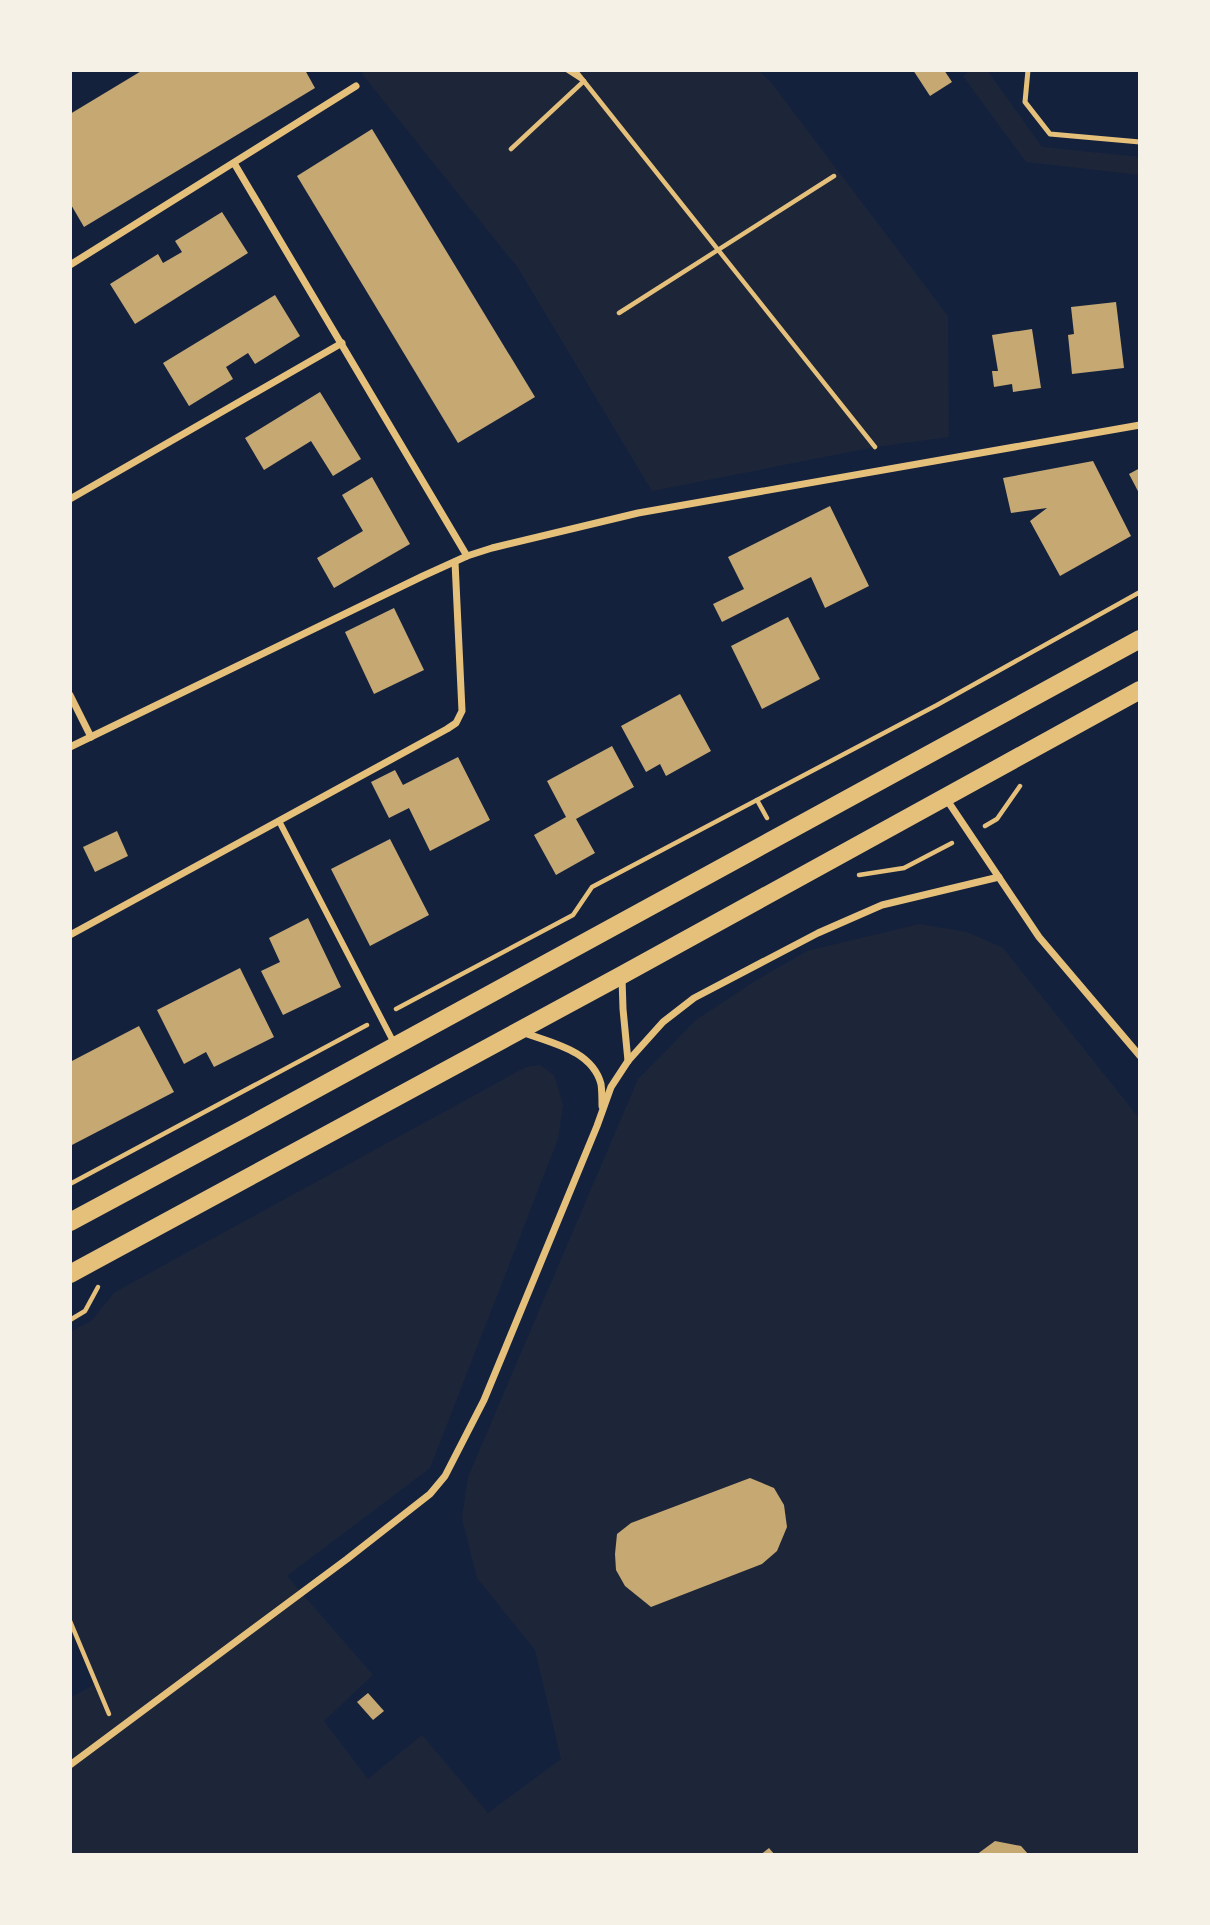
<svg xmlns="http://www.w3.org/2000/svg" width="1210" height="1925" font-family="'Fira Sans Condensed',sans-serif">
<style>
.green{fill:#1d2539}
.building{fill:#c6a872}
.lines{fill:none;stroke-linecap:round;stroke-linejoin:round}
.path{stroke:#e5c07b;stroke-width:4.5}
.service{stroke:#e5c07b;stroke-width:5}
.pedestrian{stroke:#e5c07b;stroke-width:6}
.minor{stroke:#e5c07b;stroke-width:7}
.primary{stroke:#e5c07b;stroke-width:18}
</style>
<rect width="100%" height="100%" fill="#14213d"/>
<!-- green -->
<g class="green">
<path d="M366 70H758L770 81 948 316 949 437 875 447 652 491 518 268 362 74Z"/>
<path d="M971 70H987L1042 147 1140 157V175L1026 162 963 76Z"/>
<path d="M919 924 967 932 1003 948 1140 1119V1855H70V1698L97 1683 70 1629V1332L91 1321 115 1292 526 1067 540 1065 554 1075 563 1105 558 1139 430 1468 287 1576 373 1675 324 1721 368 1779 422 1735 488 1813 561 1759 535 1650 477 1578 462 1518 468 1477 638 1079 696 1020 755 981 807 951Z"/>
</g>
<!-- building -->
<g class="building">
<path d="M143 70H305L315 88 84 227 70 203V114Z"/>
<path d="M913 70H944L952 82 930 96Z"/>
<path d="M372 129 535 397 458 443 297 176Z"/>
<path d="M222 212 248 253 135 324 110 284 158 254 163 263 182 252 175 241Z"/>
<path d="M275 295 300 336 255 364 248 353 226 367 233 379 189 406 163 363Z"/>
<path d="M1116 302 1124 368 1072 374 1068 335 1074 334 1071 307Z"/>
<path d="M1032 329 1041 388 1013 392 1012 384 994 387 992 371H998L992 335Z"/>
<path d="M320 392 361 459 333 476 311 441 264 470 245 438Z"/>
<path d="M1093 461 1131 536 1060 576 1030 521 1047 508 1011 513 1003 478Z"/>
<path d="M1140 468V495L1129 474Z"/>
<path d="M372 477 410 544 334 588 317 558 363 531 342 495Z"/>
<path d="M830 506 869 586 825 608 811 577 722 622 713 604 744 589 728 557Z"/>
<path d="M394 608 424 670 374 694 345 632Z"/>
<path d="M788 617 820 679 762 709 731 646Z"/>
<path d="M680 694 711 751 666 776 660 764 646 772 621 726Z"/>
<path d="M612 746 634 787 576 819 595 853 556 875 534 835 566 817 547 781Z"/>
<path d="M458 757 490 820 430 851 409 808 389 818 371 782 395 770 403 785Z"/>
<path d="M117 831 128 856 95 872 83 847Z"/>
<path d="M390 839 429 915 370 946 331 869Z"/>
<path d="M308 918 341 987 283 1015 261 971 280 962 269 938Z"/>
<path d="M240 968 274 1037 214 1067 206 1052 184 1064 157 1010Z"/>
<path d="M139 1026 174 1092 70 1146V1062Z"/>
<path d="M750 1478 774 1488 784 1505 787 1527 777 1551 762 1564 651 1607 625 1586 616 1570 615 1554 617 1534 631 1523Z"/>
<path d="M368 1693 384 1711 373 1720 357 1702Z"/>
<path d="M995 1841 1021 1846 1029 1855H976Z"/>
<path d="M769 1848 775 1855H760Z"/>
</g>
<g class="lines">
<!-- path -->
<g class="path">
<path d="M575 70 875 447"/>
<path d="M511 149 584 81 567 70"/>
<path d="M619 313 834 176"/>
<path d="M757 800 767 818"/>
<path d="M985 826 997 819 1020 786"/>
<path d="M859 875 904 868 952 843"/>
<path d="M396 1009 573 915 592 887 937 705 1140 592"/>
<path d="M70 1184 367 1025"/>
<path d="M70 1320 85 1311 98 1287"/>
<path d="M70 1621 109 1714"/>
</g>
<!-- service -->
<path class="service" d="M1028 70 1025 102 1050 134 1140 142"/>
<!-- pedestrian -->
<path class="pedestrian" d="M279 821 395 1045"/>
<!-- minor -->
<g class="minor">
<path d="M234 163 467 556"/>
<path d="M70 265 356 86"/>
<path d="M70 499 342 343"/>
<path d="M70 695 91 737"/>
<path d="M70 747 423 576 467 556 492 548 638 513 1140 425"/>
<path d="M945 797 1039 937 1140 1056"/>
<path d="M70 935 447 729 456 723 462 711 455 562"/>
<path d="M622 978 623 1009 628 1061"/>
<path d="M522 1032C551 1043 592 1050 601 1084 602 1091 602 1099 602 1106"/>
<path d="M70 1765 347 1559 430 1494 445 1476 484 1400 597 1126 611 1087 628 1061 663 1022 694 998 818 933 882 905 999 877"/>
</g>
<!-- primary -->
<g class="primary">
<path d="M70 1222C428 1030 785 836 1140 639"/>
<path d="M70 1274 622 975 1140 690"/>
</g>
</g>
<!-- border -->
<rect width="1210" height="1925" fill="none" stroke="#f6f1e7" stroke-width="144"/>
</svg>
